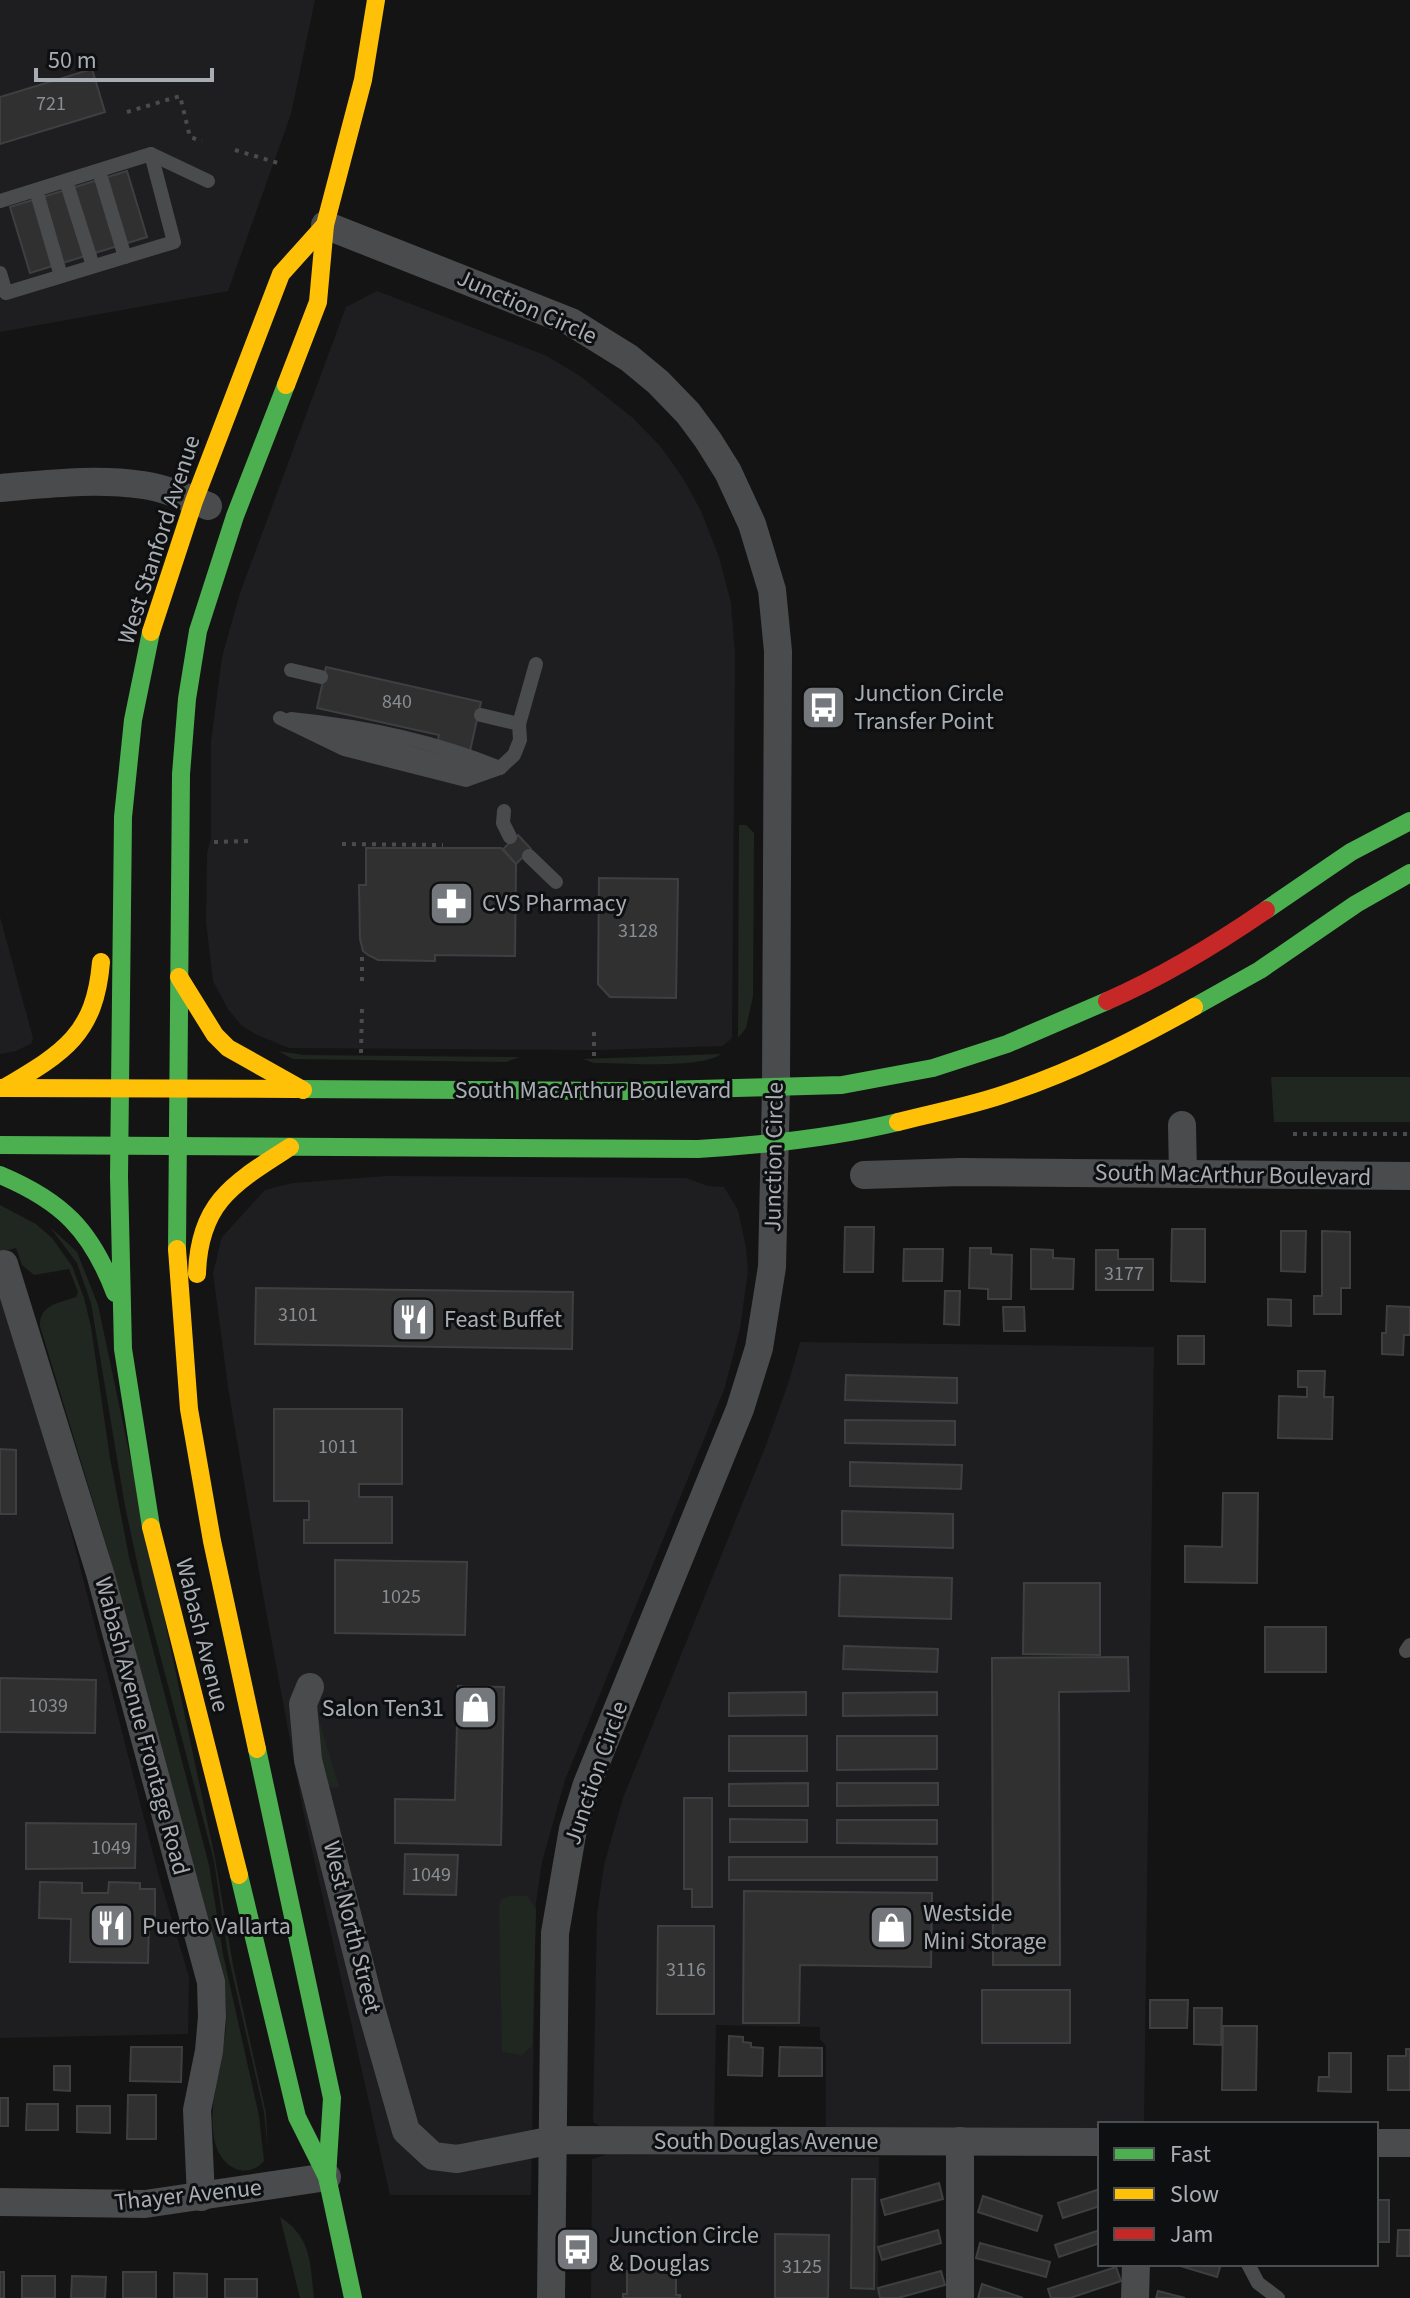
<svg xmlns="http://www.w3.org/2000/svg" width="1410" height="2298" font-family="'Source Sans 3',sans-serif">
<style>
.built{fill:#1e1e20}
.green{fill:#202620}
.building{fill:#303031;stroke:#3d3f40;stroke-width:2}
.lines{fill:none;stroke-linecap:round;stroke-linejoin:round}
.path{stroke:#4a4b4d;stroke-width:4;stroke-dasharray:4 6;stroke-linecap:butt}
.lane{stroke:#494b4d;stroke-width:14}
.street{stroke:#494b4d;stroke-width:28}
.fast{stroke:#4caf50;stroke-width:18}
.slow{stroke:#ffc107;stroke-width:18}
.jam{stroke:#c62828;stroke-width:18}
.labels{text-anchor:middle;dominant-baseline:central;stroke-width:6;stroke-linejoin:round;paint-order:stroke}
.number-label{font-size:20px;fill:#898e92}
.street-label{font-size:24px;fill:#a7adb3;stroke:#0e0f10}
.poi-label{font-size:24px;fill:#a7adb3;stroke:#0e0f10;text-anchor:start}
</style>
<rect width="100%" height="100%" fill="#141414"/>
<!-- built -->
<g class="built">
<path d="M0 0H315L291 114 228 291 0 332Z"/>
<path d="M377 291 547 356 580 376 633 418 660 446 683 478 701 511 719 557 731 603 735 655 732 1038 723 1046 598 1050 289 1048 257 1035 241 1025 228 1009 213 981 206 922 207 854 211 838V742L222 657 240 593 346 307Z"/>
<path d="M0 917 33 1038 32 1043 16 1051 0 1054Z"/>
<path d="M387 1176 686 1178 708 1186 724 1187 738 1210 746 1248 748 1271 740 1329 724 1390 565 1780 542 1862 536 1903 531 2195H390L303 1810 262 1589 228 1387 213 1273 222 1237 265 1190 293 1183Z"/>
<path d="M0 1294 63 1500 158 1873 189 1977 188 2034 0 2038Z"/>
<path d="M800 1342 1154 1347 1144 2124H1100V2129L826 2128V2046L820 2039V2027L716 2025 714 2128 601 2127 593 2122 597 1914 604 1865 623 1798 766 1445 789 1381Z"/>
<path d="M608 2154 879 2157 878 2298H591L592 2159Z"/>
</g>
<!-- green -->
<g class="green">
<path d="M739 825H746L754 833 753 996 746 1028 738 1038Z"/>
<path d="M278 1051 304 1055 520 1057 506 1062 293 1059Z"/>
<path d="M721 1054C703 1069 622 1063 594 1063L583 1059Z"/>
<path d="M1271 1077H1410V1122H1274Z"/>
<path d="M0 1205 36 1224 52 1238 72 1266 84 1298 91 1327 110 1458 129 1557 209 1865 223 1954 259 2116 264 2161C257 2169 247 2173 236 2169 191 2149 224 2061 226 2026 227 2007 225 1989 222 1970L108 1551 40 1326C39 1305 59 1303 76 1297L78 1292 69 1269 34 1275 22 1265 16 1248 0 1252Z"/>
<path d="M50 1227 77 1252 98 1305 215 1858 233 1965 266 2113 268 2150 264 2112 228 1955 214 1861 143 1590 125 1506 91 1303 77 1263Z"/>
<path d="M318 1717 339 1787 332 1788 322 1780Z"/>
<path d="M509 1896H527L536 1909 532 2046 522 2055 502 2052 499 1907 501 1900Z"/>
<path d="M280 2217C312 2238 310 2263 314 2298H300Z"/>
</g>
<!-- building -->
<g class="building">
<path d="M92 69 105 112 0 144V97Z"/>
<path d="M127 171 147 237 30 273 10 207Z"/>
<path d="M326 667 481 702 470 751 437 744 439 735 317 708Z"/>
<path d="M518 835 531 849 516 864 503 849Z"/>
<path d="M366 848H501L516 864 515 956 435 955V961L378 960 368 955 363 951 360 939 359 885H366Z"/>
<path d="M599 878 678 879 676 998 610 997 598 984Z"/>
<path d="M845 1227H874L873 1272H844Z"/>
<path d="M1172 1229H1205V1282L1171 1281Z"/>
<path d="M1281 1231H1306L1305 1272 1281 1271Z"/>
<path d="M1322 1231 1350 1232V1288H1341V1314H1314V1296H1322Z"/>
<path d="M970 1248H991V1254L1012 1255 1011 1299H988V1289L969 1288Z"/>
<path d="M904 1249H943L942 1281H903Z"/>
<path d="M1031 1249 1053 1250V1258L1074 1259 1073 1289H1031Z"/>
<path d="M1096 1250H1118V1259H1153V1290H1096Z"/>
<path d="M256 1288 573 1292 572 1349 255 1344Z"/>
<path d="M945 1291H960L959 1325 944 1324Z"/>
<path d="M1268 1299 1291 1300V1326L1268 1325Z"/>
<path d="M1387 1306 1410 1307V1335H1404L1403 1355 1382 1354V1333H1386Z"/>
<path d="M1003 1307H1024L1025 1331H1004Z"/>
<rect x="1178" y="1336" width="26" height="28"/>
<path d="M1298 1371H1325L1324 1397H1333L1332 1439 1278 1438 1279 1396 1307 1397V1387H1298Z"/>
<path d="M846 1375 957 1378V1403L845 1400Z"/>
<path d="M274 1409H402V1484H359V1497H392V1543H304V1520H309V1501H274Z"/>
<path d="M845 1420 955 1421V1445L845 1443Z"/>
<path d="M0 1449 16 1450V1514H0Z"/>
<path d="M850 1462 962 1465 961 1489 850 1486Z"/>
<path d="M1223 1493H1258L1257 1583 1185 1582V1546L1222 1547Z"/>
<path d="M842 1511 953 1514V1548L842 1545Z"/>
<path d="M335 1560 467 1562 465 1635 335 1633Z"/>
<path d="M840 1575 952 1578 951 1619 839 1616Z"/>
<path d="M1024 1583H1100V1655L1023 1654Z"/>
<rect x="1265" y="1627" width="61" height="45"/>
<path d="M844 1646 938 1649 937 1672 843 1669Z"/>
<path d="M1128 1657 1129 1691 1059 1692 1060 1965H993L992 1658Z"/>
<path d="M0 1678 96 1680 95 1733 0 1732Z"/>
<path d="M458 1686 504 1687 501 1845 395 1843V1799L455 1800Z"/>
<path d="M806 1692V1715L729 1716V1693Z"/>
<path d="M937 1692V1715L843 1716V1693Z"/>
<rect x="729" y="1736" width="78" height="35"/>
<path d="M837 1736H937V1769L837 1770Z"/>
<path d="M808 1783V1806H729V1784Z"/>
<path d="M837 1783H938V1805L837 1806Z"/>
<path d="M684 1798H712V1907H692V1889H684Z"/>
<path d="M730 1819 807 1820V1842H730Z"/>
<path d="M837 1820H937V1844L837 1843Z"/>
<path d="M26 1823 136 1824 135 1868 26 1869Z"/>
<path d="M405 1854 458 1855 456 1895 404 1894Z"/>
<rect x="729" y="1857" width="208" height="23"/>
<path d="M40 1882 82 1883V1893H108L109 1882 140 1883V1889H155V1923H149L148 1963 70 1962 71 1919 39 1918Z"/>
<path d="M744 1891 932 1893 931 1967 800 1965 799 2023H743Z"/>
<path d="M658 1926H714V2014H657Z"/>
<rect x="982" y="1990" width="88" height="53"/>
<path d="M1150 2000H1188L1187 2028H1150Z"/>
<path d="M1194 2008H1222L1221 2045 1194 2044Z"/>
<path d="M1223 2026H1257L1256 2090H1222Z"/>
<path d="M729 2036 743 2037V2042L751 2043V2047L763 2048 762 2076 728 2075Z"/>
<path d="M131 2047H182L181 2082 130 2081Z"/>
<path d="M780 2047 822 2048V2076H779Z"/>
<path d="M1406 2049H1410V2090H1388V2056H1406Z"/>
<path d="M1329 2053H1351V2092L1318 2091 1319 2077H1329Z"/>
<path d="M54 2066H70V2091L54 2090Z"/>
<path d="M128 2095H156V2139H127Z"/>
<rect x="0" y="2098" width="8" height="28"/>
<path d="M27 2104H58V2130H26Z"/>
<path d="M77 2106H110V2133L77 2132Z"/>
<path d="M852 2179H875L874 2289 851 2288Z"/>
<path d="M939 2183 943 2199 885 2215 881 2200Z"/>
<path d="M1100 2189V2206L1063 2218 1058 2203Z"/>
<path d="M983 2196 1042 2216 1037 2231 978 2212Z"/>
<rect x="1376" y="2200" width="13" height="42"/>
<path d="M938 2230 941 2243 882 2260 878 2247Z"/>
<path d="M1100 2230V2243L1059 2257 1055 2245Z"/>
<path d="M1398 2230H1410V2256H1397Z"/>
<path d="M775 2234 829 2235 828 2298H775Z"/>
<path d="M980 2243 1050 2262 1046 2277 976 2258Z"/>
<path d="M1174 2264H1221L1217 2277Z"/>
<path d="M1116 2267 1121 2281 1070 2298H1051L1048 2289Z"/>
<path d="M627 2271H676V2295H680V2298H623V2294H627Z"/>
<path d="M941 2271 945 2285 898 2298H880L878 2288Z"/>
<rect x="0" y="2272" width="4" height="26"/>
<rect x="123" y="2272" width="33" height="26"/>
<path d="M174 2273 207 2274V2298H174Z"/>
<rect x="22" y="2276" width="33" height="22"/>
<path d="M72 2276 106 2277 105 2298H71Z"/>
<rect x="225" y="2279" width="32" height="19"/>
<path d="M982 2284 1023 2298H978Z"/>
<path d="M1158 2291 1185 2298H1156Z"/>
</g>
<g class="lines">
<!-- path -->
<g class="path">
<path d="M127 112 180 96 190 137 202 141"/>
<path d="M235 150 278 163"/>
<path d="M214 842 249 841"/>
<path d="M342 844 443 845"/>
<path d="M362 981V954"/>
<path d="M361 1053 362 1008"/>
<path d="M594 1056V1029"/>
<path d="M1293 1134H1410"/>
</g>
<!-- lane -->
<g class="lane">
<path d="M99 171 125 257"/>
<path d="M66 181 93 266"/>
<path d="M36 190 61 276"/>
<path d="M0 201 151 154 208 181"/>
<path d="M0 273 6 293 174 242 151 154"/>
<path d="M291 670 321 677"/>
<path d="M280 718 344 749 466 780 500 768 514 755 520 740 519 724 481 715"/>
<path d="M291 719C361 726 434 741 500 768"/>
<path d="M519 724 536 664"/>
<path d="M317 728 469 769H487"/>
<path d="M504 811 503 823 510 837"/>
<path d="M529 856 556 882"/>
<path d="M1406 1651 1410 1645"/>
<path d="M1248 2264 1258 2283 1278 2298"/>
</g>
<!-- street -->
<g class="street">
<path d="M325 225 571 322 629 358 658 382 688 413 708 440 728 472 752 524 772 590 778 651 776 1088 772 1267 759 1348 740 1409 587 1784 573 1829 555 1933 551 2298"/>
<path d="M0 488C48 484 95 478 143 485 165 488 188 498 208 506"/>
<path d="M1182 1125 1183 1174"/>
<path d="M864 1175 961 1172 1410 1176"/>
<path d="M4 1264 100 1573 211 1982 212 2017 209 2051 197 2110 201 2197"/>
<path d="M310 1687 303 1704 308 1760 370 2005 406 2131 433 2156 457 2159 553 2140 1100 2142"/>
<path d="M960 2141V2298"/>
<path d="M1376 2143H1410"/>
<path d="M0 2202 145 2204 327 2177"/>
<path d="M1135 2298 1136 2264"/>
</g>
<!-- fast -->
<g class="fast">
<path d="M1266 910 1351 852 1410 821"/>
<path d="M1194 1007 1260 970 1356 904 1410 873"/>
<path d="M296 1089 624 1091 842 1085 933 1068 1007 1044 1107 1001"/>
<path d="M0 1145 698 1149C766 1145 832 1138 898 1122"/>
<path d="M0 1175C62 1201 91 1230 115 1293"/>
<path d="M177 1249 181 774 187 699 198 631 235 516 286 385"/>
<path d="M151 1527 123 1349 119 1177 123 817 133 720 151 632"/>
<path d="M257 1749 332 2098 327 2177 353 2298"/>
<path d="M239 1875 297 2117 326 2175"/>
</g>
<!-- slow -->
<g class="slow">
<path d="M286 385 318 302 325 225 363 80 376 0"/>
<path d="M151 632 194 501 281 274 325 225"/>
<path d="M179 977 215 1035 228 1048 303 1090"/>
<path d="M0 1088 296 1089"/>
<path d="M4 1088C63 1053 95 1035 101 962"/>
<path d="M898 1122C933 1113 970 1106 1005 1094 1072 1072 1133 1041 1194 1007"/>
<path d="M177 1249 189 1409 212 1541 257 1749"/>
<path d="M197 1274C199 1202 234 1183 290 1147"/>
<path d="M151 1527 239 1875"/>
</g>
<!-- jam -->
<path class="jam" d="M1107 1001C1164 976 1215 945 1266 910"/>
</g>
<!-- icons -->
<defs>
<symbol id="bus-square" viewBox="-11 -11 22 22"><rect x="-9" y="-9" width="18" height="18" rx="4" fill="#74777b" stroke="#0e0f10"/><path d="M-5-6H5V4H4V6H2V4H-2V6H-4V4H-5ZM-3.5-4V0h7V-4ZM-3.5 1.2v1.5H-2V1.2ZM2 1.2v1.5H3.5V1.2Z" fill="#fff"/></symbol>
<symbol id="pharmacy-square" viewBox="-11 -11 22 22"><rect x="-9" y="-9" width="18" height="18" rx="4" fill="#74777b" stroke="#0e0f10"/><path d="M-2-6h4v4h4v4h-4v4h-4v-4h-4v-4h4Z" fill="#fff"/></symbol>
<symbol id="restaurant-square" viewBox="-11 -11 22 22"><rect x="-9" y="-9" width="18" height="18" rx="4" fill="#74777b" stroke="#0e0f10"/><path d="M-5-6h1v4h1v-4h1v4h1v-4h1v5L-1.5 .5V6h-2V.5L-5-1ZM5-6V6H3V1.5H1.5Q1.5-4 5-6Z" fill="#fff"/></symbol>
<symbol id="shop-square" viewBox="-11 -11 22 22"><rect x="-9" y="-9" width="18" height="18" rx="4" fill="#74777b" stroke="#0e0f10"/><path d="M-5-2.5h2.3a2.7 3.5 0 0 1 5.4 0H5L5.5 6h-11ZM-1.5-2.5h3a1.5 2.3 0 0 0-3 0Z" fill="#fff"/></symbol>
</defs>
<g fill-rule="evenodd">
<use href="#bus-square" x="798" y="682" width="51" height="51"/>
<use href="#pharmacy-square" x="426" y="878" width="51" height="51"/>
<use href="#restaurant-square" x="388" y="1294" width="51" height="51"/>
<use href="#shop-square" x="450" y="1682" width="51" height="51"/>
<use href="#restaurant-square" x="86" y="1900" width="51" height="51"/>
<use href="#shop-square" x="866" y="1902" width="51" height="51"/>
<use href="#bus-square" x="552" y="2224" width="51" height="51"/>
</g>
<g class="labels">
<!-- number labels -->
<g class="number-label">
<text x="51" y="104">721</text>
<text x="397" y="702">840</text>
<text x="638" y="931">3128</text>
<text x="1124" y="1274">3177</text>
<text x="298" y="1315">3101</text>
<text x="338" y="1447">1011</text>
<text x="401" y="1597">1025</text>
<text x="48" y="1706">1039</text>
<text x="111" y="1848">1049</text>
<text x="431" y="1875">1049</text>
<text x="686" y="1970">3116</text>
<text x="802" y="2267">3125</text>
</g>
<!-- street labels -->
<g class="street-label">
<text transform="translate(527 307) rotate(24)">Junction Circle</text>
<text transform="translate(159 540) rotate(-72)">West Stanford Avenue</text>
<text x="593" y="1090">South MacArthur Boulevard</text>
<text transform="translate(774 1157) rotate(-89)">Junction Circle</text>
<text transform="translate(1233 1175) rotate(1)">South MacArthur Boulevard</text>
<text transform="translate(202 1635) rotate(76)">Wabash Avenue</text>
<text transform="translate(142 1726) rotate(75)">Wabash Avenue Frontage Road</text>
<text transform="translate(596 1773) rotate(-71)">Junction Circle</text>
<text transform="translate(352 1927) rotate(76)">West North Street</text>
<text x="766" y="2141">South Douglas Avenue</text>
<text transform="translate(188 2195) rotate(-6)">Thayer Avenue</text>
</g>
<!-- poi labels -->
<g class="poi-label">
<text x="854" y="693">Junction Circle<tspan x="854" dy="28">Transfer Point</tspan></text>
<text x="482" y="903">CVS Pharmacy</text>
<text x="444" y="1319">Feast Buffet</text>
<text x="444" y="1708" text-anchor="end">Salon Ten31</text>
<text x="923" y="1913">Westside<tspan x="923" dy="28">Mini Storage</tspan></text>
<text x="142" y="1926">Puerto Vallarta</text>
<text x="609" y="2235">Junction Circle<tspan x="609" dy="28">&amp; Douglas</tspan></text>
</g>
</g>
<!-- legend -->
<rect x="1098" y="2122" width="280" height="144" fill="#0e0f10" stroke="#4b4e51" stroke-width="2"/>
<rect x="1114" y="2148" width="40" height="12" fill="#4caf50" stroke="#4b4e51" stroke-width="2"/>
<text x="1170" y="2162" font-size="24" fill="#a7adb3">Fast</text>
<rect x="1114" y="2188" width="40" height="12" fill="#ffc107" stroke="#4b4e51" stroke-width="2"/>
<text x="1170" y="2202" font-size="24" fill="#a7adb3">Slow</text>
<rect x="1114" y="2228" width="40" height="12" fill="#c62828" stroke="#4b4e51" stroke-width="2"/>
<text x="1170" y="2242" font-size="24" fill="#a7adb3">Jam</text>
<!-- scale -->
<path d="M36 68v12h176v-12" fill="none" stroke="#a7adb3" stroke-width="4"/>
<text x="48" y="68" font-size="24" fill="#a7adb3" stroke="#0e0f10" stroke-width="6" paint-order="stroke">50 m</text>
</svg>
